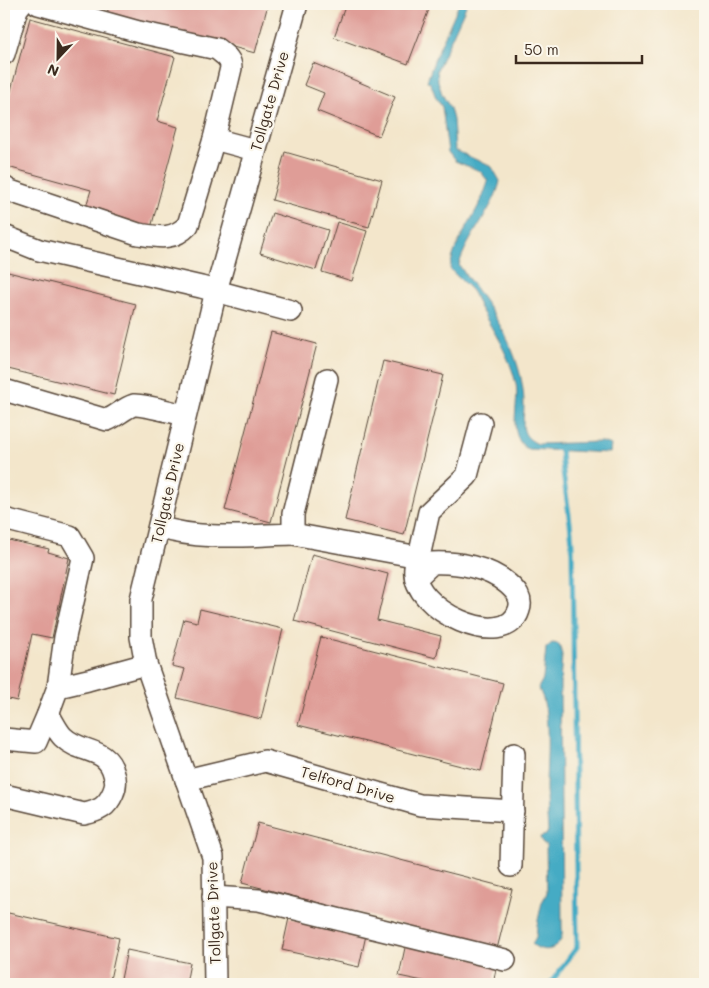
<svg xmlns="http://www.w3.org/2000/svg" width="709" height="988" font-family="Mali,sans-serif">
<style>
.water{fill:#45abc4;stroke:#406a71}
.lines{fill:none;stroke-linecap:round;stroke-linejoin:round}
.stream{stroke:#45abc4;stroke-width:5}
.building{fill:#df9d97}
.minor-casing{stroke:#574638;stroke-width:24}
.minor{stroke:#fff;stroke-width:21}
.labels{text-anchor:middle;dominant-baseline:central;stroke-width:4.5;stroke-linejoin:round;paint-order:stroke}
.street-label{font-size:15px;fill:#3b2a1e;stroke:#fbf7ec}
</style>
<rect width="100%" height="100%" fill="#fbf7ec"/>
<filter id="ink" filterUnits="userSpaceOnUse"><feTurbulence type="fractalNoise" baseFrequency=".02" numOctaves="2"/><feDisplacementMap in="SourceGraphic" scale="10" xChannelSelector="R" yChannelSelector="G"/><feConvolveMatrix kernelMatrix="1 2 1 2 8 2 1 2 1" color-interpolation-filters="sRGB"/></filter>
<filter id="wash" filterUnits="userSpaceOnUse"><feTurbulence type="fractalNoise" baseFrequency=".0096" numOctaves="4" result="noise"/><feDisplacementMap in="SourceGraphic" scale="20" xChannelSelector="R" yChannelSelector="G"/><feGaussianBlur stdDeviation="1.12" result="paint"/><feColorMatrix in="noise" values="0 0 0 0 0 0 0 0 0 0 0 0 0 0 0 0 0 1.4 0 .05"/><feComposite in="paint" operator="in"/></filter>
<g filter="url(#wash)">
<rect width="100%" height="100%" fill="#f3e6cb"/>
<!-- water -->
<g class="water">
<path d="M459 4H467L437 70 438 81 442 94 450 108 453 120 455 150 492 167 500 181C495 208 467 236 459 265 466 276 474 285 481 296 504 328 524 366 524 405 524 424 518 435 538 444L601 442 611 445 610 453 527 449C506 434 520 405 516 384 510 356 494 332 480 308 477 303 475 295 472 291 465 283 457 277 450 269 453 241 481 211 488 181L480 171 455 161 448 152 442 107 436 98 431 84 427 81 435 58Z"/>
<path d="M552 643 559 644 562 655 560 683 562 925C562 930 563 937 560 941 554 952 541 952 532 944L536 937 537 925 542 902 547 893 546 845 542 842 540 837 546 835 548 831C547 817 546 802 546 788 546 763 552 708 538 688L543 679 546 648Z"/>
</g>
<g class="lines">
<!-- stream -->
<path class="stream" d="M550 984 577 947 572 547C571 513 562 481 561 448"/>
</g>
<g id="blocks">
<!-- building -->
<g class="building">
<path d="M110 4H253L267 8 255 53 107 13Z"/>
<path d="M346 4H431L408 64 334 37Z"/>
<path d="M30 18 175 57 157 121 178 127 151 228 85 210 91 190 4 166V117Z"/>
<path d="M313 63 395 97 379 136 317 111 324 93 304 85Z"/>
<path d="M285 152 382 180 369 227 272 200Z"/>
<path d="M272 213 328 230 316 270 260 253Z"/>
<path d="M337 222 367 231 352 281 322 272Z"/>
<path d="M8 272 136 304 114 395 4 368V291Z"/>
<path d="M271 332 317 344 271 522 225 510Z"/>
<path d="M383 361 443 375 404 535 345 520Z"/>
<path d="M4 539 49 549 48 552 69 558 52 638 32 634 17 701 4 698Z"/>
<path d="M312 554 388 574 377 620 441 636 436 658 294 621Z"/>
<path d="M200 609 283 629 261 719 177 698 185 669 172 666 184 619 197 622Z"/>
<path d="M321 637 503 683 481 771 298 725Z"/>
<path d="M258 823 512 889 497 949 242 883Z"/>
<path d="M4 912 119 938 109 984H4Z"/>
<path d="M289 918 366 935 359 967 282 950Z"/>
<path d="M406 943 497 964 493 984H437L399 976Z"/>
<path d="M127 950 190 963 186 984H120Z"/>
</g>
</g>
</g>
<g filter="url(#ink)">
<use href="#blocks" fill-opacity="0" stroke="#574638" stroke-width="1"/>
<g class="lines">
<defs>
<g id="minor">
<path d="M4 54 17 9 21 4"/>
<path d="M214 139 255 150"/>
<path d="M4 187 10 191 138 234C158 237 173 241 188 225L214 139 231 68C231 58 224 55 217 49L139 32 38 4"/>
<path d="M4 236 39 250 201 287 291 311"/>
<path d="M4 390 107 420C117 416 124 408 134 405 143 404 174 413 185 415"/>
<path d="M4 519 70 536 83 558 65 637 58 687 48 714 36 742 4 739"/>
<path d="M159 527C201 541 249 535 293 534V514L327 379"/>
<path d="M293 534 419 557 429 512 467 476 481 423"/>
<path d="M416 578 432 563C457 562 489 567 508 584 516 591 523 599 519 610 506 654 410 609 415 568 415 565 418 560 419 557"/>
<path d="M58 687 88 680 146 664"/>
<path d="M186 780 265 761 420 805 513 811"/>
<path d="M4 795 84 814C99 811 107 807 113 793 116 787 116 779 114 774 107 746 80 754 63 737 57 731 53 721 48 714"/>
<path d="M511 866 514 754"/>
<path d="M213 897 259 900 505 960"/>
<path d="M215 984 213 857 146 664 141 637V599L216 291 297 4"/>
</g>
</defs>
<!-- minor casing -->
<use href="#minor" class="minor-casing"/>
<!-- minor -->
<use href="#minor" class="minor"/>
</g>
</g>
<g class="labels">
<!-- street labels -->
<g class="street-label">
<text transform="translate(269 101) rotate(-74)">Tollgate Drive</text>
<text transform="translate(167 493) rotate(-77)">Tollgate Drive</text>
<text transform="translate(348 784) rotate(16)">Telford Drive</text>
<text transform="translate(213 913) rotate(-92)">Tollgate Drive</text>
</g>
</g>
<!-- margin -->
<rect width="709" height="988" fill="none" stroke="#fbf7ec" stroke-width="20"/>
<!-- north arrow -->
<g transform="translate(58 58) rotate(202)" stroke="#fbf7ec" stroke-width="4" paint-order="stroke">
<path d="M0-4L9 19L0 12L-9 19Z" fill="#3b2a1e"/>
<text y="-8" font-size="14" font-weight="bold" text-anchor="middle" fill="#3b2a1e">N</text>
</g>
<!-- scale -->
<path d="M516 55v8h126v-8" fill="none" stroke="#3b2a1e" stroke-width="2.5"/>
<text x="524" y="55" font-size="15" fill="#3b2a1e" stroke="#fbf7ec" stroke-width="4" paint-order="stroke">50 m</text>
</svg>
